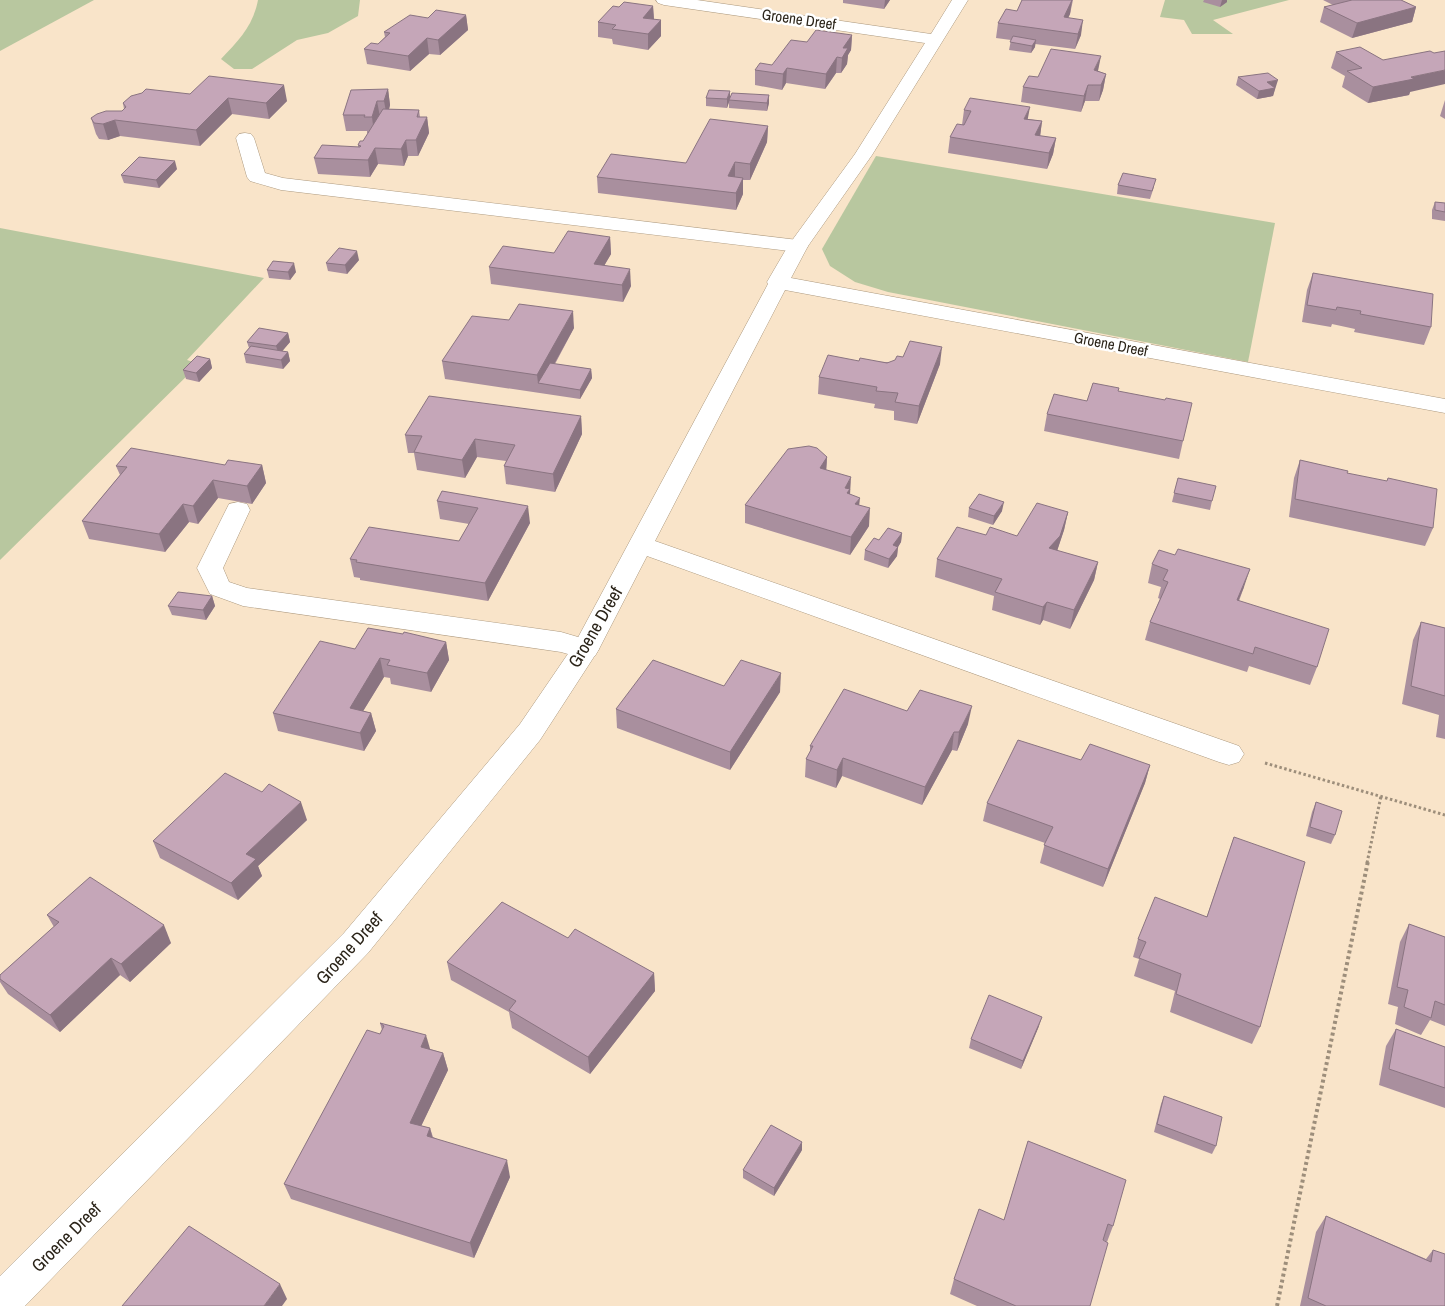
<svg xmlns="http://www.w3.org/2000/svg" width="1445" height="1306" font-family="'Archivo Narrow',sans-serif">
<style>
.green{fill:#b8c79f}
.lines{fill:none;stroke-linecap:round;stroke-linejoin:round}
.service-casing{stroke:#ac997f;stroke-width:1}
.minor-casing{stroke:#ac997f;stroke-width:1}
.path-far1{stroke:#9d8e7b;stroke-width:3;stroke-dasharray:2.5 2.5;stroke-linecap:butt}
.path{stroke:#9d8e7b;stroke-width:4;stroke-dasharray:3 3;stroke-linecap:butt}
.service{fill:#fff;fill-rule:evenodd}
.minor{fill:#fff;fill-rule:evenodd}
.wall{fill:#a98f9e}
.shaded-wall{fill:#8a7481}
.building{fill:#c5a6b8;stroke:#8a7481}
.labels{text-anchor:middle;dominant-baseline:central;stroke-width:5;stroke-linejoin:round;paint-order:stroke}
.far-street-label{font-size:15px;fill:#2b2419;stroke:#fff}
.street-label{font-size:18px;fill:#2b2419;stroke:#fff}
</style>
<rect width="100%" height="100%" fill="#f9e4c9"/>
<!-- green -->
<g class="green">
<path d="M0 0H94L0 51Z"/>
<path d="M258 0H360L358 16 328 33 297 40 252 69H234L221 59C239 40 253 26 258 0Z"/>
<path d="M1165 0H1289L1213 20 1233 34H1192L1184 20 1160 17Z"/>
<path d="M876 156 1275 223 1248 362 888 292 855 282 830 266 822 249Z"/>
<path d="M0 228 264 278 187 360 199 364 0 560Z"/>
</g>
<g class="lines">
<defs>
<g id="service">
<path d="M245 133 251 134 254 138 265 173 283 178 798 240 805 242 808 246 805 250 798 252 281 190 250 181 247 177 236 138 239 134Z"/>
<path d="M238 502 247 504 250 510 223 568 229 582 247 588 561 632 595 642 599 649 595 656 585 659 561 652 243 606 210 594 197 568 229 504Z"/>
</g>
<path id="minor" d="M656 0H697L931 34 952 0H968L872 155 808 246 791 278 1445 399V413L785 290 655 541 1239 746 1244 754 1239 762 1229 765 1219 762 647 556 599 649 540 740 368 953 25 1306H0V1276L344 933 520 724 574 645 768 284 767 282 788 246 855 154 925 43 664 5 658 3Z"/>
</defs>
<!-- service casing -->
<use href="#service" class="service-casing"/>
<!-- minor casing -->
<use href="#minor" class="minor-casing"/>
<!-- path-far1 -->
<g class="path-far1">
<path d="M1265 763 1445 815"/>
<path d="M1367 863 1381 796"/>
</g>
<!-- path -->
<path class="path" d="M1277 1306 1368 861"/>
<!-- service -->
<use href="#service" class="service"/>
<!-- minor -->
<use href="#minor" class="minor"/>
</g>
<!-- wall -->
<g class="wall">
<path d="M843 0H890L884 9 843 3Z"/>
<path d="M1022 0H1073L1070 14 1068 18 1081 35 1075 49 1035 44V47L1031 53 1009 50 1011 40 996 38 998 23 1017 11Z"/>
<path d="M1204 0H1227V2L1220 7 1203 2Z"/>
<path d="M1323 0H1401L1416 7 1412 22 1352 38 1320 22 1324 7 1333 5Z"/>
<path d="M653 6 654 19 661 36 648 50 613 44 612 39 598 37V22L619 7Z"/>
<path d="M466 15 468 30 440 55 429 54 410 71 367 64 364 49 378 44 385 37 384 32 428 18Z"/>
<path d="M852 35 851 50 848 55 847 64 841 73H836L825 89 786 83 782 90 755 85V70L772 65 807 42Z"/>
<path d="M1336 52 1410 92 1409 95 1368 103 1342 87 1345 76 1331 68Z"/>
<path d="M1098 71 1106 74 1103 90 1099 101H1085L1081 112 1021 102 1023 87 1038 77Z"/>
<path d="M1238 77 1276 88H1275L1273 96 1257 99 1236 85Z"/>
<path d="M388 89 390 105 389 109 419 110 420 117H427L429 133 418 156H408L404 166 378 164 370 177 318 174 314 158 358 147V145L363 141 369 133H367V131H346L343 115Z"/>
<path d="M732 93 769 103 767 111 729 108V102L727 108 706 106V98H730Z"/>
<path d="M190 94 287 101 269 119 232 114 200 146 120 136 108 140 99 139 96 134 91 118 122 111 124 109 123 103Z"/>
<path d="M1445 100V119L1440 116Z"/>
<path d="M964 110 1042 121 1040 136 1056 138 1053 154 1047 169 948 153 950 137 962 125Z"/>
<path d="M768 126 767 142 750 180H743V194L736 210 598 193 597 177 686 163Z"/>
<path d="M177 169 159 188 124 183 121 175Z"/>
<path d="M1118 185 1154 187 1150 199 1117 194Z"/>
<path d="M1435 202 1445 203V221L1432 219V210Z"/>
<path d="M610 237 611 254 604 266 631 286 623 302 491 284 489 267 554 253Z"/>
<path d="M359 260 347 274 328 271 326 263Z"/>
<path d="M267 270 296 272 290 280 269 278Z"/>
<path d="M1313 273 1431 327 1424 345 1354 332 1355 329 1332 324 1331 327 1302 322 1307 290Z"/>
<path d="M574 328 555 364 591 369 592 378 580 399 445 379 442 361Z"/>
<path d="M288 333 290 342 282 351 288 352 290 361 283 369 246 363 244 354 249 348 247 342Z"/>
<path d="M210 359 212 368 199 382 186 379 183 370Z"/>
<path d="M859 361 940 364 917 424 894 420V411L874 408 875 404 818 394 819 377Z"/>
<path d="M1118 391 1183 441 1179 459 1044 431 1047 414Z"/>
<path d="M581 416 582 434 555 492 506 484 504 466 506 461 477 457 465 478 417 470 414 453H408L405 435Z"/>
<path d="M827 457 826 470 859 505 869 526 850 555 745 523V505Z"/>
<path d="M1300 460 1347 473 1433 528 1425 546 1289 517 1294 478Z"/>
<path d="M225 465H262L266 483 252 504 218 498 198 524 189 522 165 552 89 539 82 521 120 475 116 466Z"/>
<path d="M1178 478 1212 501 1210 510 1172 502Z"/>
<path d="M442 491 530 523 488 601 360 580V578L354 577 350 559 459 541 469 524 440 519 437 501Z"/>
<path d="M969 508 1002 511 993 525 968 517Z"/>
<path d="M1068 512 1064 530 1057 551 1098 562 1094 580 1070 629 1043 620 1040 625 992 610 994 596 935 577 937 559 986 535 1017 536Z"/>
<path d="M902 533 901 542 898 547 897 556 888 568 864 560 865 550 879 540Z"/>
<path d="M1152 564 1244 587 1239 601 1317 667 1310 685 1249 666 1247 672 1145 640 1150 622 1160 599 1158 598 1161 587 1148 583Z"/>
<path d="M212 596 215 606 206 620 172 615 168 606Z"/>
<path d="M1421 622 1445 628V739L1436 737 1439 715 1402 704 1413 640Z"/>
<path d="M446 642 449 660 431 692 391 684 390 678 384 677 363 711 371 713 376 731 364 751 278 731 273 713 355 649Z"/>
<path d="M724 686 780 692 730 770 617 728 616 709Z"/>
<path d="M907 711 968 724 957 751 952 750 922 805 842 776 836 788 805 777 806 759 810 753V746Z"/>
<path d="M1081 760 1150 765 1145 783 1103 887 1040 863 1045 843 983 821 987 803Z"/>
<path d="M1316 802 1335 835 1331 844 1306 836 1312 812Z"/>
<path d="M307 820 258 866 262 876 238 900 160 858 153 841Z"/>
<path d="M1234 837 1260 1027 1252 1044 1170 1012 1175 991 1134 976 1139 959 1133 957 1138 939 1207 916Z"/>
<path d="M47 915 171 943 130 982 120 975 60 1032 8 994 0 982V975L54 927Z"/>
<path d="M1409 924 1445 937V1026L1430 1020 1421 1035 1395 1024 1398 1007 1388 1004 1400 942Z"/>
<path d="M568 938 654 973 655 991 590 1074 512 1028 509 1012 451 980 447 962Z"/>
<path d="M380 1023 430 1049 443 1053 448 1070 421 1126 430 1128 433 1137 510 1177 474 1258 291 1199 284 1184 380 1034 382 1030Z"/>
<path d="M1039 1026 1021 1069 969 1048 971 1039Z"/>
<path d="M1396 1029 1445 1047V1108L1379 1085 1386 1046Z"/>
<path d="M1164 1096 1216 1146 1212 1154 1154 1132 1161 1104Z"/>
<path d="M1028 1141 1113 1226 1107 1242 1103 1240 1090 1306H977L950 1294 954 1279 1004 1220Z"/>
<path d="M802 1150 774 1196 743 1178V1170Z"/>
<path d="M1326 1216 1426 1259 1433 1250 1445 1306H1300L1316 1232Z"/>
</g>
<!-- shaded-wall -->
<g class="shaded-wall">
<path d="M885 0H890L884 9Z"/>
<path d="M1072 0 1070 14 1061 32 1064 17Z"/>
<path d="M1222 0H1227V2L1220 7Z"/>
<path d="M653 6 654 21 643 18Z"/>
<path d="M1416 7 1412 22 1352 38 1357 23Z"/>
<path d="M466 15 468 30 440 55 438 40Z"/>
<path d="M661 20V36L648 50V34Z"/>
<path d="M1083 20 1081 35 1075 49 1078 34Z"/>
<path d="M852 35 851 50 848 55 847 64 841 73 842 58 843 48Z"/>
<path d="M427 38 429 54 410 71 408 56Z"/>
<path d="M1036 40 1035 47 1031 53 1032 46Z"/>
<path d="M1101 56 1098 71 1092 86 1094 70Z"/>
<path d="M837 57 836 73 825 89 826 74Z"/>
<path d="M787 68 786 83 782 90 783 74Z"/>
<path d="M1445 70V84L1410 92 1409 95 1368 103 1373 87 1411 77Z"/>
<path d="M1106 74 1103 90 1099 101 1101 85Z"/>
<path d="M1278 80 1273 96 1257 99 1259 91 1267 82Z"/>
<path d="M284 85 287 101 269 119 266 103Z"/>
<path d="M1088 85 1085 101 1081 112 1084 96Z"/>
<path d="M388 89 390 105 387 117 384 101Z"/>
<path d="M730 91V99L727 108V99Z"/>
<path d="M769 95V103L767 111V103Z"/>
<path d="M228 98 232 114 200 146 196 130Z"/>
<path d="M377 101 380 117 374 133 372 117Z"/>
<path d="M1030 107 1027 123 1024 119Z"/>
<path d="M427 117 429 133 418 156 416 140Z"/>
<path d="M115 120 120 136 108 140 103 124Z"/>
<path d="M1042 121 1040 137 1032 151 1035 135Z"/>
<path d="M768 126 767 142 750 180V164Z"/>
<path d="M1056 138 1053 154 1047 169 1049 153Z"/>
<path d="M406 140 408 156 404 166 401 149Z"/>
<path d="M375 148 378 164 370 177 368 160Z"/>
<path d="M175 161 177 169 159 188 156 180Z"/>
<path d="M735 162V179L728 193V176Z"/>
<path d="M743 178V194L736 210V193Z"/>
<path d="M610 237 611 254 595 281 594 264Z"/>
<path d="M357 251 359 260 347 274 345 265Z"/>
<path d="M294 263 296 272 290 280 288 272Z"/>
<path d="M630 269 631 286 623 302 622 285Z"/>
<path d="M573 311 574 328 543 384 538 383 537 375Z"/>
<path d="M288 333 290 342 279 355 276 346Z"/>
<path d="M942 347 940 364 917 424 919 406Z"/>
<path d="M288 352 290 361 283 369 281 360Z"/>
<path d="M210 359 212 368 199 382 196 373Z"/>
<path d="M591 369 592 378 580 399V390Z"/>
<path d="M581 416 582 434 555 492 553 474Z"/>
<path d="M475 439 477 457 465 478 462 460Z"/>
<path d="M827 457 826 475 820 468Z"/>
<path d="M262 465 266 483 252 504 247 486Z"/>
<path d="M851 477 850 495 849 507 845 488Z"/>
<path d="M213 480 218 498 198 524 193 506Z"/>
<path d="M860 498 858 516 855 504Z"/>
<path d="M1004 502 1002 511 993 525 994 516Z"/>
<path d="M183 504 189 522 165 552 159 534Z"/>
<path d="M528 506 530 523 488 601 485 583Z"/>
<path d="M870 508 869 526 850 555 851 537Z"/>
<path d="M1068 512 1064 530 1056 554 1049 548Z"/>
<path d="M902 533 901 542 898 547 897 556 888 568 889 559 893 545Z"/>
<path d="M1098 562 1094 580 1070 629 1074 610Z"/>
<path d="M1250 569 1244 587 1231 618 1237 600Z"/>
<path d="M212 596 215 606 206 620 203 610Z"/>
<path d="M1047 602 1043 620 1040 625 1043 607Z"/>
<path d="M446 642 449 660 431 692 427 673Z"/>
<path d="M380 658 384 677 354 726 350 708Z"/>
<path d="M781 673 780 692 730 770V752Z"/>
<path d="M972 706 968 724 957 751 959 732Z"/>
<path d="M371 713 376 731 364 751 360 733Z"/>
<path d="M954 732 952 750 922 805 925 787Z"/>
<path d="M843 758 842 776 836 788 837 770Z"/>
<path d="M1150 765 1145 783 1103 887 1108 869Z"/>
<path d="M301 802 307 820 258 866 262 876 238 900 231 883 246 854Z"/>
<path d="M164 925 171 943 130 982 121 964Z"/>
<path d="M111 958 120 975 60 1032 50 1015Z"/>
<path d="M654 973 655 991 590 1074 588 1057Z"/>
<path d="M1042 1017 1039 1026 1021 1069 1023 1061Z"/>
<path d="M426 1035 431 1052 421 1047Z"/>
<path d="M443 1053 448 1070 415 1139 410 1123Z"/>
<path d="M430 1128 434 1144 427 1136Z"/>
<path d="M802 1142V1150L774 1196V1188Z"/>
<path d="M507 1160 510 1177 474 1258 470 1243Z"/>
<path d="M280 1284 287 1299 282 1306H264Z"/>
</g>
<!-- building -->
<g class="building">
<path d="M1022 0H1072L1064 17 1083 20 1078 34 998 23 1006 9 1017 11Z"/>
<path d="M1352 0H1401L1416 7 1357 23 1324 7Z"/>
<path d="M624 2 653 6 643 18 661 20 648 34 612 29 616 25 598 22 613 6 619 7Z"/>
<path d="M436 10 466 15 438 40 427 38 408 56 364 49 371 43 378 44 390 33 384 32 410 15 428 18Z"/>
<path d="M816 30 852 35 843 48H848L842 58 837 57 826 74 787 68 783 74 755 70 760 63 772 65 791 40 807 42Z"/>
<path d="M1013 36 1036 40 1032 46 1010 42Z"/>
<path d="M1360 47 1383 60 1430 51 1434 53 1445 51V70L1411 77 1414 79 1373 87 1347 71 1362 68 1336 52Z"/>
<path d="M1051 49 1101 56 1094 70 1106 74 1101 85H1088L1084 96 1023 87 1029 76 1038 77Z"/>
<path d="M1268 73 1278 80 1267 82 1275 88 1259 91 1238 77Z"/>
<path d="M209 76 284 85 266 103 228 98 196 130 115 120 103 124 94 123 91 118 97 114 106 111H122L126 107 123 103 131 96 142 93 146 89 190 94Z"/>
<path d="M388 89 384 101H377L372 117H364L365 115H343L351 90Z"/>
<path d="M709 90 730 91 727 99 706 98Z"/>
<path d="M732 93 769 95 767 103 729 100Z"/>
<path d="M970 98 1030 107 1024 119 1042 121 1035 135 1056 138 1049 153 950 137 957 124 964 125 971 111 964 110Z"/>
<path d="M383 109 419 110 417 117H427L416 140H406L401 149 375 148 368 160 314 158 322 145 360 147 361 146 358 145 360 141H363Z"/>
<path d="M710 119 768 126 750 164 735 162 728 176 743 178 736 193 597 177 611 154 686 163Z"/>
<path d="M139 157 175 161 156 180 121 175Z"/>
<path d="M1123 173 1156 179 1152 191 1118 185Z"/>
<path d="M1435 202 1445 203V212L1435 210Z"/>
<path d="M568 231 610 237 594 264 630 269 622 285 489 267 503 246 554 253Z"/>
<path d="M339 248 357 251 345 265 326 263Z"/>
<path d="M273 261 294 263 288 272 267 270Z"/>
<path d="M1313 273 1433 294 1431 327 1360 314 1361 311 1337 307 1336 310 1307 305Z"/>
<path d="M519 304 573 311 537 375 442 361 472 316 509 320Z"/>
<path d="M259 328 288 333 276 346 247 342Z"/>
<path d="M910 341 942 347 919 406 895 402 898 393 876 391 877 387 819 377 828 355 859 361 860 358 887 363 895 360 897 356 903 357Z"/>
<path d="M251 346 288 352 281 360 244 354Z"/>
<path d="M197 356 210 359 196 373 183 370Z"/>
<path d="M550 363 591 369 580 390 538 383Z"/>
<path d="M1093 383 1119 388 1118 391 1165 400 1166 398 1192 403 1183 441 1047 414 1054 394 1087 401Z"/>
<path d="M429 396 581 416 553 474 504 466 515 445 475 439 462 460 414 452 422 436 405 435Z"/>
<path d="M809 446 817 448 827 457 820 468 851 477 845 488 850 489 847 493 860 498 855 504 870 508 851 537 745 505 788 449Z"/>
<path d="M131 448 225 465 228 460 262 465 247 486 213 480 193 506 183 504 159 534 82 521 127 467 116 466Z"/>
<path d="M1300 460 1348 471 1347 473 1387 481 1388 478 1437 489 1433 528 1295 499Z"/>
<path d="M1178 478 1216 486 1212 501 1174 493Z"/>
<path d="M442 491 528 506 485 583 356 562 357 560 350 559 369 527 459 541 478 508 437 501Z"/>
<path d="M979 494 1004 502 994 516 969 508Z"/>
<path d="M1037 503 1068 512 1060 536 1049 548 1098 562 1074 610 1047 602 1043 607 995 592 1002 579 937 559 957 527 986 535 990 527 1017 536Z"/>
<path d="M888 528 902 533 893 545 898 547 889 559 865 550 874 538 879 540Z"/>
<path d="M1178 549 1250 569 1237 600 1329 629 1317 667 1255 647 1253 654 1150 622 1168 582 1163 580 1168 570 1152 564 1159 550 1175 555Z"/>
<path d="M178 592 212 596 203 610 168 606Z"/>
<path d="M1421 622 1445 628V696L1411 686Z"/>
<path d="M368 628 403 634 404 632 446 642 427 673 387 665 390 660 380 658 350 708 371 713 360 733 273 713 320 641 355 649Z"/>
<path d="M653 660 724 686 741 660 781 673 730 752 616 709Z"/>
<path d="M844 689 907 711 920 690 972 706 959 732H954L925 787 843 758 837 770 806 759 813 746H810Z"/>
<path d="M1018 740 1081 760 1090 744 1150 765 1108 869 1044 845 1053 827 987 803Z"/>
<path d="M225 773 262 792 269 784 301 802 246 854 256 859 231 883 153 841Z"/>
<path d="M1316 802 1342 811 1335 835 1310 827Z"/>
<path d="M1234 837 1305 862 1260 1027 1176 994 1181 974 1139 958 1146 942 1138 939 1155 897 1207 917Z"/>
<path d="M90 877 164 925 121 964 111 958 50 1015 0 979V975L59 922 47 915Z"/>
<path d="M502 902 568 938 575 929 654 973 588 1057 509 1010 516 1001 447 962Z"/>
<path d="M1409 924 1445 937V1005L1435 1001 1431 1018 1404 1007 1408 990 1397 987Z"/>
<path d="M989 995 1042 1017 1023 1061 971 1039Z"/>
<path d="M380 1023 426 1035 421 1047 443 1053 410 1123 430 1128 427 1136 507 1160 470 1243 284 1184 367 1030 380 1034 384 1026Z"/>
<path d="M1396 1029 1445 1047V1088L1389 1069Z"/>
<path d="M1164 1096 1222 1117 1216 1146 1157 1124Z"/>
<path d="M771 1125 802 1142 774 1188 743 1170Z"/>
<path d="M1028 1141 1126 1180 1113 1226 1108 1224 1103 1240 1108 1243 1090 1306H1016L954 1279 979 1209 1004 1220Z"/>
<path d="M1326 1216 1431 1262 1433 1250 1445 1254V1306H1326L1308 1298Z"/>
<path d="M189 1226 280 1284 264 1306H122Z"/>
</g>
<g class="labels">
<!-- far-street labels -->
<g class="far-street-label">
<text transform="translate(799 19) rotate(8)">Groene Dreef</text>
<text transform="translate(1111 344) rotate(11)">Groene Dreef</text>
</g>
<!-- street labels -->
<g class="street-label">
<text transform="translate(595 627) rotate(-60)">Groene Dreef</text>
<text transform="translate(349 948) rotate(-48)">Groene Dreef</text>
<text transform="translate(66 1237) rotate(-45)">Groene Dreef</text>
</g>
</g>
</svg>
